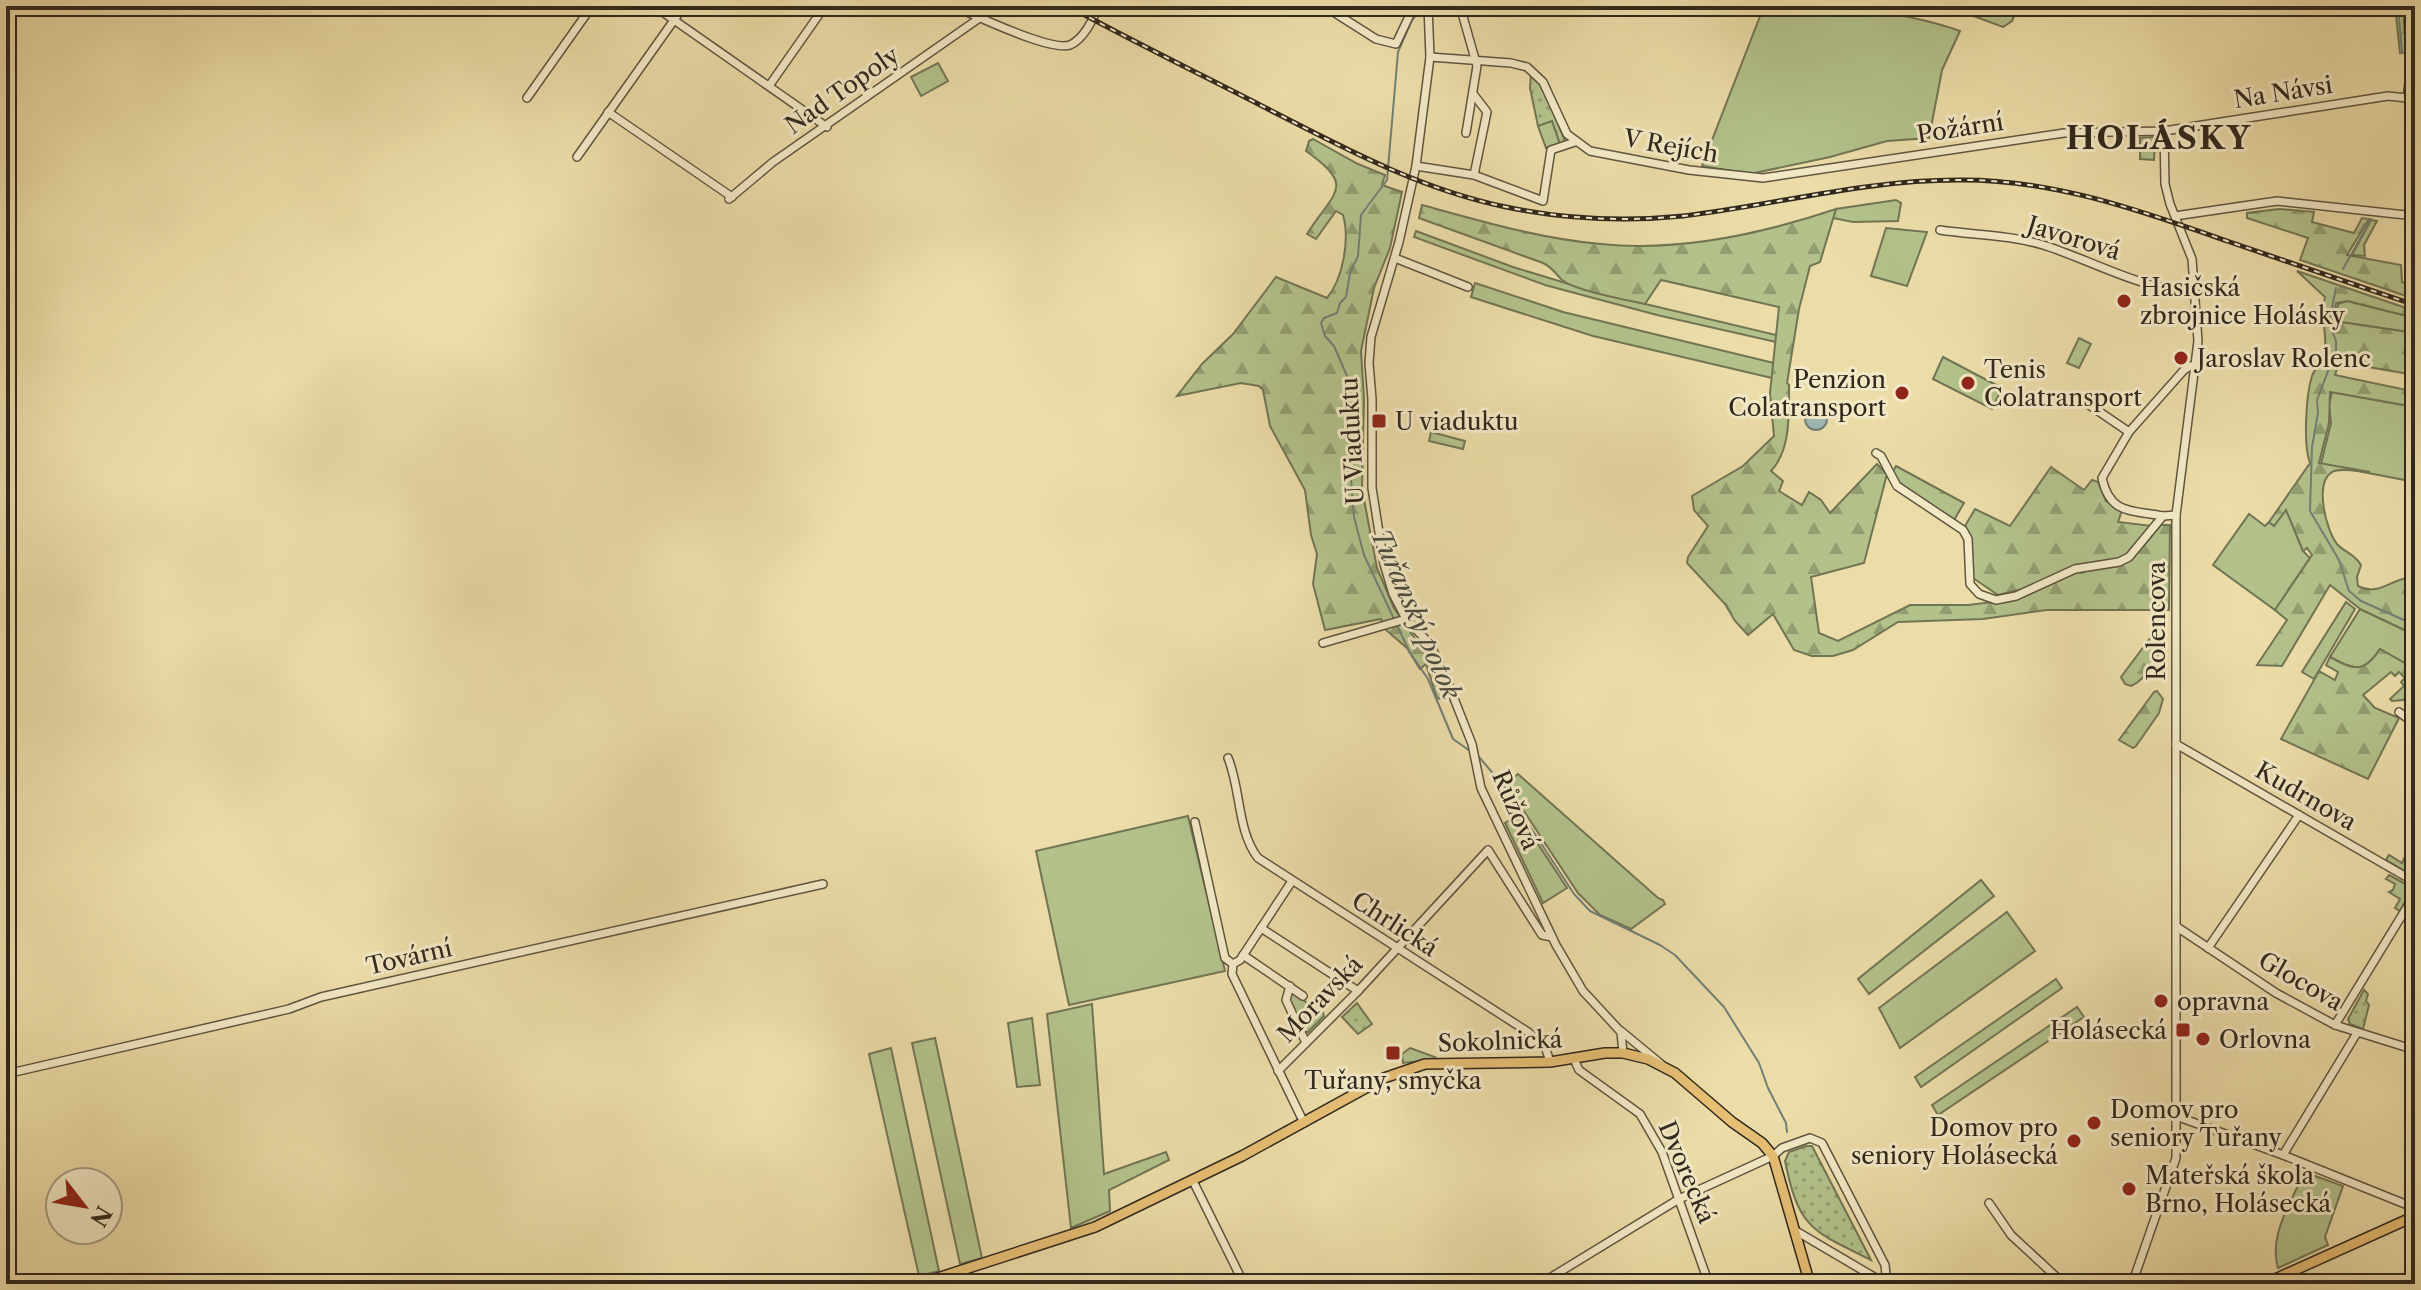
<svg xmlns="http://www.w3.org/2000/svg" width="2421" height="1290" font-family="'Libre Caslon Text',serif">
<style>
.green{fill:#b3c28b;stroke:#727554;stroke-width:2}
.forest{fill:url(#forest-firs);stroke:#727554;stroke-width:2}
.park{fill:url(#park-dots);stroke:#727554;stroke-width:2}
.water{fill:url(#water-waves);stroke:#727f77;stroke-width:2}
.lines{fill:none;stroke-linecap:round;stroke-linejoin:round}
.stream{stroke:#727f77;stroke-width:2}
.minor-casing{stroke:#5f5540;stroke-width:10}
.major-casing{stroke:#30281d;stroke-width:12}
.minor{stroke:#f3e9c6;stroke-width:7}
.major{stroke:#e6be74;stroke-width:9}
.rail-casing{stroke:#30281d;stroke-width:5}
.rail{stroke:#f3e9c6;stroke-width:2;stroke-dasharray:6;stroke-linecap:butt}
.poi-dot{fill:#8f2418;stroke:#f3e9c6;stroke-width:3}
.labels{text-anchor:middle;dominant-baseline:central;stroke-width:6;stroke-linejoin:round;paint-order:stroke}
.street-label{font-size:24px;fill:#30281d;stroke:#f3e9c6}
.poi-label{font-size:24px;fill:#30281d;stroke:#f3e9c6;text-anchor:start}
.water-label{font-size:26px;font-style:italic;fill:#4c4c42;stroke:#f3e9c6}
.district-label{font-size:32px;font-weight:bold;letter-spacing:2px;fill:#30281d;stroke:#f3e9c6}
</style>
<defs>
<pattern id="forest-firs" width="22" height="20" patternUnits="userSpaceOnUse" patternTransform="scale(2)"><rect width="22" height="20" fill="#b3c28b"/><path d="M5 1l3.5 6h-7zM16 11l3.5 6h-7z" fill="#929e71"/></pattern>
<pattern id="park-dots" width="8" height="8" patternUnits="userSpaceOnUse" patternTransform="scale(2)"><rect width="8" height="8" fill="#b3c28b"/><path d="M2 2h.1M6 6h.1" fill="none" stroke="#929e71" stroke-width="1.8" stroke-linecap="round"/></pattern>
<pattern id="water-waves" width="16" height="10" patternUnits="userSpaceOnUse" patternTransform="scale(2)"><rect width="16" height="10" fill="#9eb9b3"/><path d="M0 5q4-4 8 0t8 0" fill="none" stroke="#819691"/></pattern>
</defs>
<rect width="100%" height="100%" fill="#ecdda8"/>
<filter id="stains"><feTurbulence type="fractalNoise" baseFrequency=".0025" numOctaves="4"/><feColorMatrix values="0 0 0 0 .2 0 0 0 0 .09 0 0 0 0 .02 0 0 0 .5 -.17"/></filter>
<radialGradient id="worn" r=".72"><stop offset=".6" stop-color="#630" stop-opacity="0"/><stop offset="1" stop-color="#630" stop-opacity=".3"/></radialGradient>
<!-- green -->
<g class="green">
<path d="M1764 6C1830 6 1898 9 1960 31L1942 70 1929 138 1887 141 1830 157 1750 174 1702 166Z"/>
<path d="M938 63 948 81 921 96 911 77Z"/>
<path d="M1552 120 1560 144 1546 148 1538 126Z"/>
<path d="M1896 200 1901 203 1898 221 1853 222 1833 218 1836 209Z"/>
<path d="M2371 220 2377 221 2364 245 2365 256 2352 255Z"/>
<path d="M1886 228 1927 232 1907 286 1871 276Z"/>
<path d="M1416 231 1513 267 1595 292 1776 335V342L1657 315 1545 285 1414 237Z"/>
<path d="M1475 283 1563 312 1774 363 1772 378 1593 336 1471 297Z"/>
<path d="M2347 301 2415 318V333L2335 321 2338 304Z"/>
<path d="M2079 338 2091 344 2079 368 2067 363Z"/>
<path d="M1943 357 2002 388 1992 409 1933 379Z"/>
<path d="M2332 392 2415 407V482L2321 464 2331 423 2329 405Z"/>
<path d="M1431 432 1465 441 1463 449 1429 441Z"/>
<path d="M2286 509 2303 551 2310 558 2275 610 2213 565 2249 514 2265 526 2269 522 2274 525Z"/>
<path d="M2346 602 2355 609 2314 679 2302 672Z"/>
<path d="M2360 609 2415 635V669L2380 649C2363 674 2354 670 2330 657Z"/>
<path d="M1518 774 1658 898 1663 900 1665 904 1631 929 1600 915 1578 893 1506 784Z"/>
<path d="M1519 815 1567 888 1543 903 1505 823Z"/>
<path d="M1188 816 1225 971 1069 1005 1036 851Z"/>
<path d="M2409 848 2415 851V877L2386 860 2389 855 2402 863Z"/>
<path d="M2389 875 2409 886 2410 893 2400 911 2395 908 2400 899 2389 892 2393 890 2395 884 2386 879Z"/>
<path d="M1981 880 1994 896 1869 994 1858 979Z"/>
<path d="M2007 912 2035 951 1900 1048 1879 1008Z"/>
<path d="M2056 979 2062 988 1921 1087 1915 1077Z"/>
<path d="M1292 993 1323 1013 1324 1016 1308 1032H1304L1289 1001Z"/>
<path d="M1092 1004 1104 1174 1166 1152 1169 1160 1109 1190 1110 1211 1071 1228 1047 1014Z"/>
<path d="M2077 1007 2084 1017 1938 1115 1932 1105Z"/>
<path d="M1032 1018 1040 1085 1017 1087 1008 1023Z"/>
<path d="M935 1038 982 1258 960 1264 912 1043Z"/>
<path d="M891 1048 939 1271 919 1276 869 1054Z"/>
<path d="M1410 1048 1435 1057 1437 1059 1403 1063 1402 1054Z"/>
<path d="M2304 1172 2343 1186 2325 1237 2328 1245 2278 1268C2268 1234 2293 1200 2304 1172Z"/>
</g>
<!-- forest -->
<g class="forest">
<path d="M1960 6H2007L2015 14 2012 21 2003 27 1971 15Z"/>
<path d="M2395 6H2404L2407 52 2400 53Z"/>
<path d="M1313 139 1358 164 1385 175 1382 185 1402 192 1390 248 1374 288 1361 351 1364 398 1362 489 1377 568 1394 608 1437 671 1448 700 1437 698 1426 664 1420 669 1407 648 1386 630 1381 619 1325 630 1313 584 1317 554 1311 535 1305 490 1270 426 1263 390 1259 386 1241 383 1177 396 1202 364 1233 334 1276 277 1327 298C1343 279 1350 239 1343 215L1336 211 1316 239 1307 234C1334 191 1357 187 1306 151L1309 141Z"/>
<path d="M1422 205C1481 221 1541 239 1601 244 1680 252 1762 234 1836 209L1820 262 1810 266 1799 309 1787 383 1789 385C1789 413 1791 450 1771 471L1783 481 1779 491 1802 505 1809 492 1821 500 1830 513 1877 464 1887 474 1864 563 1811 577 1819 633 1838 641 1910 605H1968L2018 599 2078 572 2119 566 2132 559 2161 525H2170L2169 610H2047L1983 619 1898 622 1853 650 1833 656H1812L1794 650 1773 614 1748 635 1735 621 1725 604 1687 563 1688 557 1708 526 1694 510 1692 496 1743 466 1774 436 1770 393 1779 307 1661 280 1645 304C1626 300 1576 291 1562 280 1555 273 1552 267 1543 263L1419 218Z"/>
<path d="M2279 209 2314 212 2312 222 2354 233 2362 218 2369 219 2347 255 2401 265 2402 282 2415 288V299L2300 260 2308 238 2247 218V213Z"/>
<path d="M2297 271 2415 311V318L2348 301 2336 303 2333 321 2415 333V375L2339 362 2335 375 2407 390 2411 400H2415V407L2330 392 2329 423 2319 463 2370 472C2360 472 2341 467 2332 472 2314 483 2326 530 2337 544 2344 552 2355 554 2361 565L2357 577 2358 586C2381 598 2394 574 2415 579V635L2360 609 2330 585 2282 666 2257 665 2287 620 2275 610 2312 555 2307 548 2303 551 2286 510 2274 526 2269 522 2310 463C2303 445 2306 395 2312 376 2315 368 2322 362 2324 354 2329 338 2319 318 2325 297Z"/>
<path d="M1896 466 1964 503 1954 520 1897 482 1892 473Z"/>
<path d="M2051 467 2084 490 2092 480 2098 482 2106 501 2122 510 2118 522 2152 526 2127 554 2119 559 2073 566 2023 589 1998 595 1973 578 1971 539 1965 526 1975 509 2010 526Z"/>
<path d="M2158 631 2163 633C2164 651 2146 680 2131 686L2125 684 2121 677 2154 633Z"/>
<path d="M2380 649 2415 669V689L2403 700 2392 701 2390 699 2404 686 2401 682 2405 678 2399 672 2395 676 2391 672 2363 695 2375 708 2399 718 2368 779 2281 739 2319 671 2335 680 2338 672 2326 665 2330 657C2354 670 2364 674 2380 649Z"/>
<path d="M2157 691 2163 699 2159 713 2136 746 2133 748 2119 740 2154 692Z"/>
</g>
<!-- park -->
<g class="park">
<path d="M1531 73 1542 86 1566 143 1560 144 1552 121 1538 126 1530 88Z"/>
<path d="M2153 137 2158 144 2155 145 2154 160 2140 159V138Z"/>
<path d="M2364 990 2368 994 2366 1001 2369 1005 2363 1029 2350 1024 2348 1019Z"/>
<path d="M1357 1003 1372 1024 1358 1034 1342 1017Z"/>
<path d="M1806 1146H1812L1871 1260C1813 1231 1799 1230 1785 1161L1789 1152Z"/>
</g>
<!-- water -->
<circle class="water" cx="1816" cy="419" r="11"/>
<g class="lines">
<!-- stream -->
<g class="stream">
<path d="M2398 6 2402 53"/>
<path d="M2343 269 2371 219"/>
<path d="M2336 288 2329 323 2336 341V350L2317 400 2318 413 2312 447 2310 511 2339 560 2349 591 2361 601 2415 625"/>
<path d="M1394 619 1364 555 1354 517 1345 403 1347 376 1334 346 1325 336 1321 323 1324 318 1337 313 1340 303 1346 297 1350 273 1358 256 1361 215 1387 180 1398 52 1412 20 1423 7"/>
<path d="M1397 625 1410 653 1428 679 1453 739 1470 751"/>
<path d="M1479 757 1503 785 1574 894 1590 911 1660 945 1675 955 1724 1007 1759 1063 1768 1088 1786 1123 1787 1132"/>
</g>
<defs>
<g id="minor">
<path d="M654 6 827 127"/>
<path d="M953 6C975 15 1051 52 1070 45 1084 39 1093 19 1099 6"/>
<path d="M1324 6 1376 39 1396 44 1414 6"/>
<path d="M1428 6 1430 57 1416 166 1399 242 1371 337 1369 363 1372 399V488L1384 564 1393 594 1406 619 1429 643 1442 668 1472 744 1481 788 1556 945 1583 991 1621 1032 1623 1053"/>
<path d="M1460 6 1477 66 1466 133"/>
<path d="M1430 57 1511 63 1527 67 1543 82 1567 134 1590 151 1689 170 1763 178 2064 133 2164 131 2388 96 2407 98"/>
<path d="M769 86 825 6"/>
<path d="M1474 95 1487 112 1474 175"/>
<path d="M527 98 592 6"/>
<path d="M2407 98 2411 69 2408 20 2415 17"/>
<path d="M608 112 732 197"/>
<path d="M577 157 684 6"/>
<path d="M1416 166 1474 175 1543 201 1551 150 1575 142"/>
<path d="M729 199 773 162 981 17"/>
<path d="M2175 216 2277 201 2415 216"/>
<path d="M1940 230C1973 235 2011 235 2043 245 2089 259 2148 293 2195 291"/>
<path d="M1395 258 1468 287"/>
<path d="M2088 404 2129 432"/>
<path d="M1876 453 1881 456 1897 486 1963 530 1968 539 1970 584 1979 594 1996 600 2016 596 2075 569 2119 562 2129 557 2163 516 2176 515"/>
<path d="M2163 516C2132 510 2110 515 2102 478L2129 432 2184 370 2190 366H2196"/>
<path d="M1323 643 1406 619"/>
<path d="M2399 712 2415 724"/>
<path d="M2176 744 2415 882"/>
<path d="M1228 758C1241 789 1237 831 1258 858L1528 1032 1545 1046 1550 1062"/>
<path d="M1195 822 1225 958 1233 964"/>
<path d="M1292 881 1240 960 1233 964 1232 974 1304 1123"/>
<path d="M2177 927 2276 993 2335 1025 2415 1050"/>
<path d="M1261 928 1358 991"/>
<path d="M2208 948 2299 815"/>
<path d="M1243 955 1303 996"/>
<path d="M1290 986 1286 1000 1306 1043"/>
<path d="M2335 1025 2415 894"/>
<path d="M1621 1031 1661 1064"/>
<path d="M1574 1059 1579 1070 1640 1114 1662 1152 1709 1284"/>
<path d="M1278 1071 1358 991 1488 850 1542 935 1552 937"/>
<path d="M6 1074 289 1009 321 997 823 884"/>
<path d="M2176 1116 2283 1155 2415 1208"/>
<path d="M2283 1155 2357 1033"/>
<path d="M1193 1181 1244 1284"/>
<path d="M1989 1203 2011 1235 2064 1284"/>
<path d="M1796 1231 1886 1284"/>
<path d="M1540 1284 1679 1199 1773 1156 1782 1148 1810 1138 1822 1143 1885 1265 1887 1284"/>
<path d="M2132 1284 2176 1158V515L2198 341 2192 259 2170 204 2165 184 2164 131"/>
</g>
<g id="major">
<path d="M919 1284 1095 1227 1242 1156 1384 1078 1425 1064 1550 1062 1605 1053H1623L1648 1059 1675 1073 1732 1122 1762 1143 1773 1156 1810 1284"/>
<path d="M2264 1284 2415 1216"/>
</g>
</defs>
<!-- minor casing -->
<use href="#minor" class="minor-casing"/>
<!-- major casing -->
<use href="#major" class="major-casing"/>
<!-- minor -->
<use href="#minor" class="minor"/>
<!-- major -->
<use href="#major" class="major"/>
<defs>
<path id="rail" d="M1068 6C1132 41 1198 73 1264 107 1342 147 1419 189 1506 207 1564 219 1624 222 1683 216 1775 205 1864 180 1958 180 2052 179 2139 210 2227 241 2289 262 2352 284 2415 305"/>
</defs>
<!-- rail casing -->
<use href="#rail" class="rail-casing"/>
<!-- rail -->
<use href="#rail" class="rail"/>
</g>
<!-- markers -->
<g class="poi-dot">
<circle cx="2124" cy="301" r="8"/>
<circle cx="2181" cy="358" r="8"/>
<circle cx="1968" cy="383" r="8"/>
<circle cx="1902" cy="393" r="8"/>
<rect x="1371" y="413" width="16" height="16" rx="4"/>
<circle cx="2161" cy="1001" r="8"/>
<rect x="2175" y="1022" width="16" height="16" rx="4"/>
<circle cx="2203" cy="1039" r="8"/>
<rect x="1385" y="1045" width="16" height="16" rx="4"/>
<circle cx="2094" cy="1123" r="8"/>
<circle cx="2074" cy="1141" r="8"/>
<circle cx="2129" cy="1189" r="8"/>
</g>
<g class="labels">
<!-- street labels -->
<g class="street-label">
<text transform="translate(842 90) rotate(-35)">Nad Topoly</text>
<text transform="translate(2283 92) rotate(-9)">Na Návsi</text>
<text transform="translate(1960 128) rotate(-9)">Požární</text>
<text transform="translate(1671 146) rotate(10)">V Rejích</text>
<text transform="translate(2074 238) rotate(17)">Javorová</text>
<text transform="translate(1352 441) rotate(-93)">U Viaduktu</text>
<text transform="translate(2156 621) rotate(-90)">Rolencova</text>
<text transform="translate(2306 796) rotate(30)">Kudrnova</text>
<text transform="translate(1516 810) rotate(67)">Růžová</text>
<text transform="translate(1395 924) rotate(33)">Chrlická</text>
<text transform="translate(409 957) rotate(-13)">Tovární</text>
<text transform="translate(2301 981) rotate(30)">Glocova</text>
<text transform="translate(1320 999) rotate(-46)">Moravská</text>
<text transform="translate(1500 1041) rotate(-2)">Sokolnická</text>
<text transform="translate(1687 1172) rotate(67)">Dvorecká</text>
</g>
<!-- poi labels -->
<g class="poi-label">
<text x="2140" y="287">Hasičská<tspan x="2140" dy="28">zbrojnice Holásky</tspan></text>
<text x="2197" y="358">Jaroslav Rolenc</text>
<text x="1984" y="369">Tenis<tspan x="1984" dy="28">Colatransport</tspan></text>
<text x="1886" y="379" text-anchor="end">Penzion<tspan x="1886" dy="28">Colatransport</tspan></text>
<text x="1395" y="421">U viaduktu</text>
<text x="2177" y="1001">opravna</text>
<text x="2167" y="1030" text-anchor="end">Holásecká</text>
<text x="2219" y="1039">Orlovna</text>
<text x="1393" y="1080" text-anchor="middle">Tuřany, smyčka</text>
<text x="2110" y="1109">Domov pro<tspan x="2110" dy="28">seniory Tuřany</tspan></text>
<text x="2058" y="1127" text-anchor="end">Domov pro<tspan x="2058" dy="28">seniory Holásecká</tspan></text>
<text x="2145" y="1175">Mateřská škola<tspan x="2145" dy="28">Brno, Holásecká</tspan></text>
</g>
<!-- water labels -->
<g class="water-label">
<text transform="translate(1416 614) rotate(66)">Tuřanský potok</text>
</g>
<!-- district labels -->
<g class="district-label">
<text x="2159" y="137">HOLÁSKY</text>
</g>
</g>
<!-- margin -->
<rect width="2421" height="1290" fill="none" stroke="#ecdda8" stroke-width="32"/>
<rect x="8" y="8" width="2405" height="1274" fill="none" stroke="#30281d" stroke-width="4"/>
<rect x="16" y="16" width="2389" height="1258" fill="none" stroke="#30281d" stroke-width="2"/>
<!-- north arrow -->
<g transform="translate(84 1206) rotate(121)"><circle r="38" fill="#f3e9c6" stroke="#a59c82" stroke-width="2"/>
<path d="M0-6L14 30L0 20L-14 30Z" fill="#8f2418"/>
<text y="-12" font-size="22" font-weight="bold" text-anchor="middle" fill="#30281d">N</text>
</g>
<rect width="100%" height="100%" filter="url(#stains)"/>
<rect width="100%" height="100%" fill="url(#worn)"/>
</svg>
